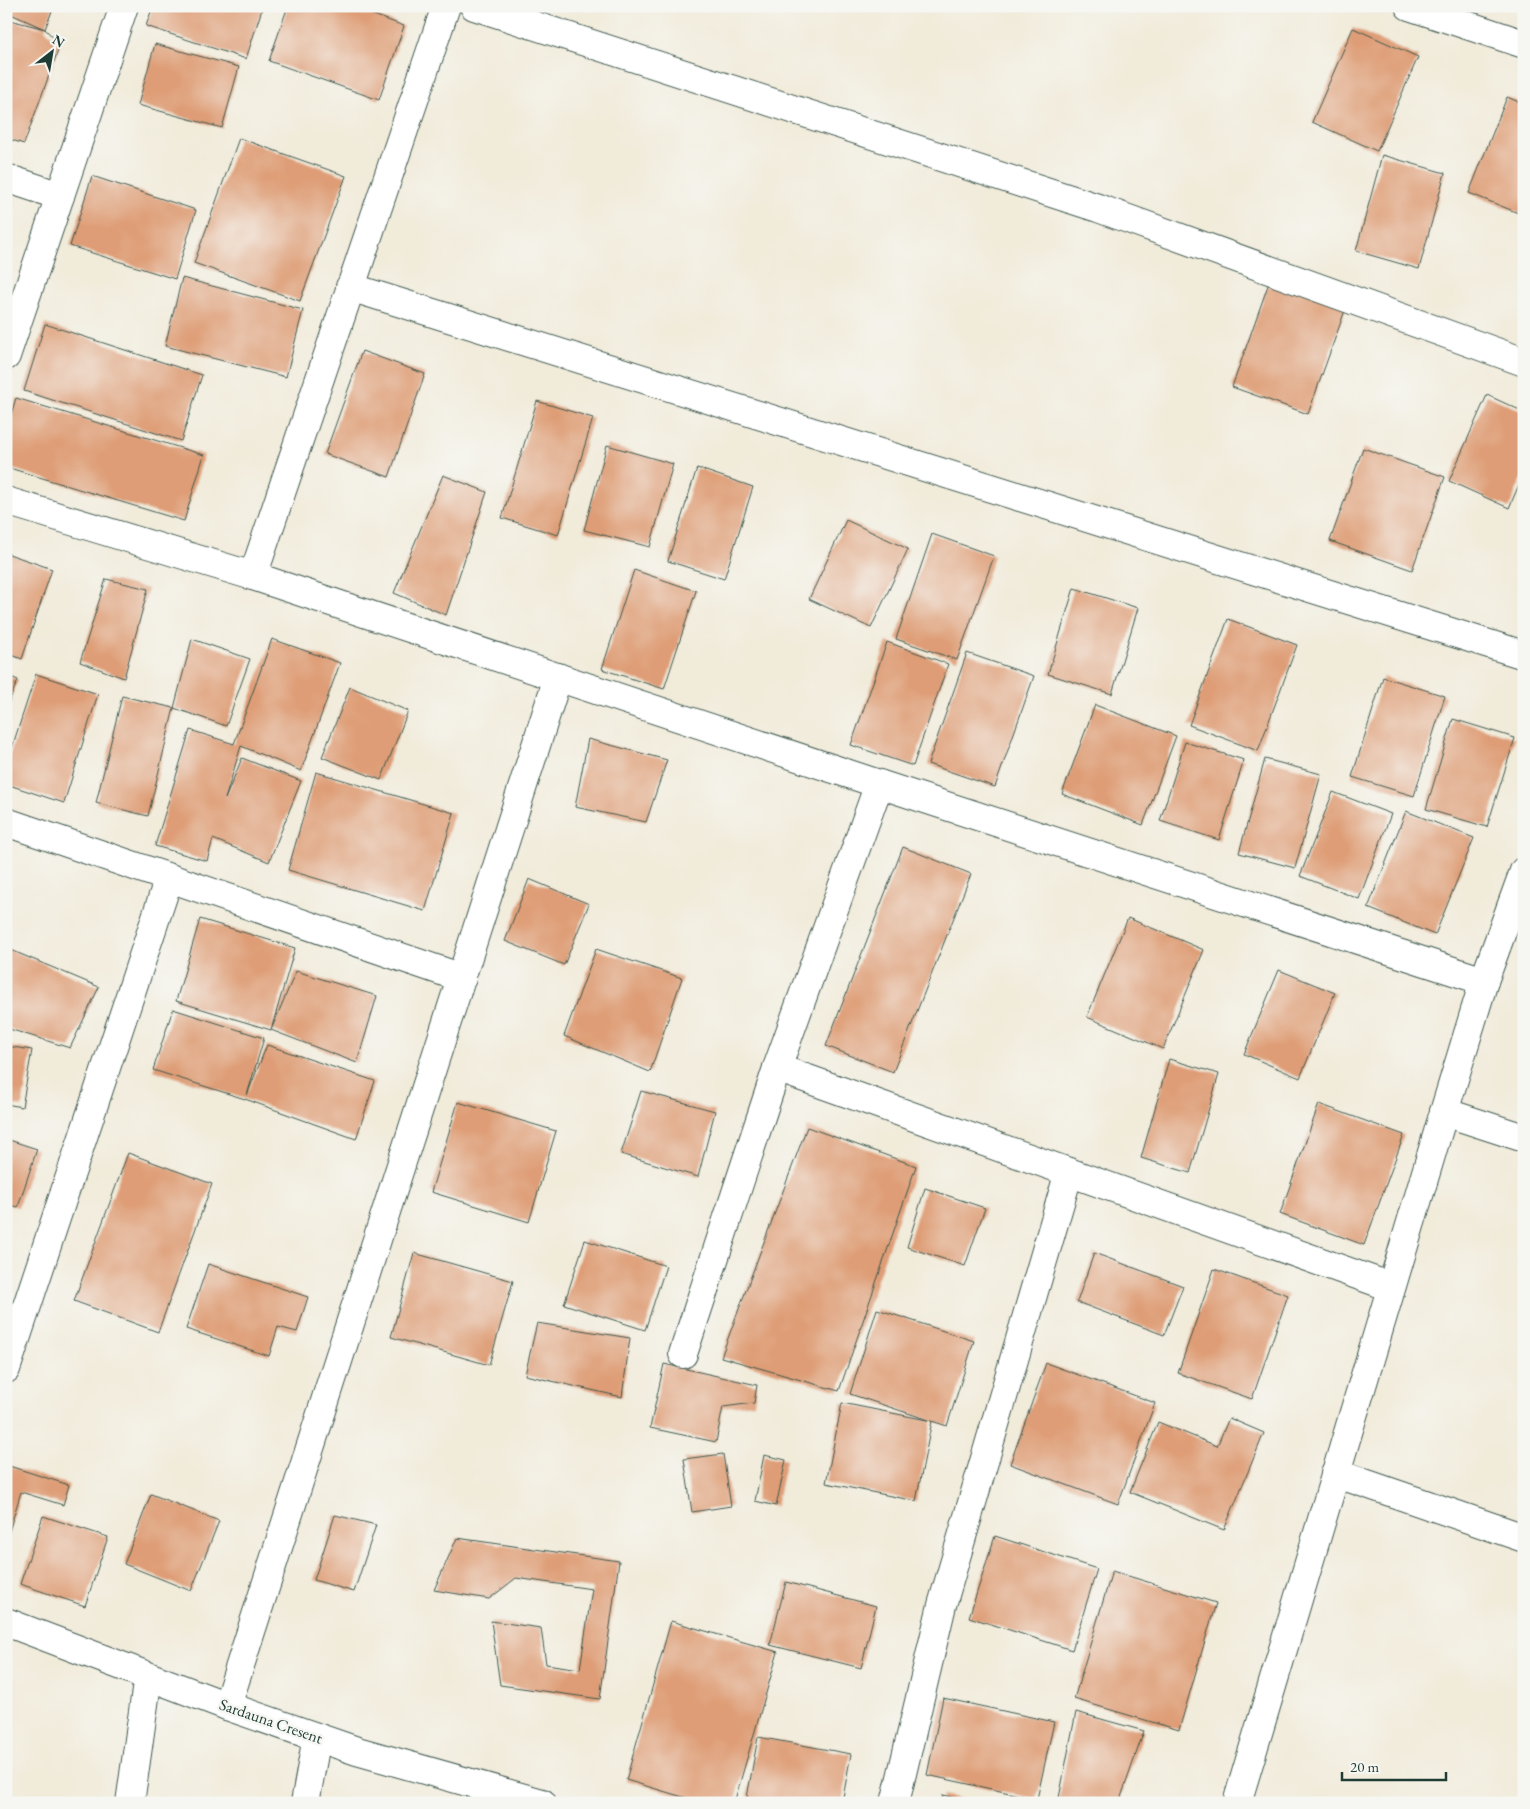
<svg xmlns="http://www.w3.org/2000/svg" width="1530" height="1809" font-family="'EB Garamond',serif">
<style>
.building{fill:#de9d76}
.lines{fill:none;stroke-linecap:round;stroke-linejoin:round}
.minor-casing{stroke:#3e574d;stroke-width:30}
.minor{stroke:#fff;stroke-width:28}
.labels{text-anchor:middle;dominant-baseline:central;stroke-width:5;stroke-linejoin:round;paint-order:stroke}
.street-label{font-size:16px;fill:#1f3d34;stroke:#f6f6f2}
</style>
<rect width="100%" height="100%" fill="#f6f6f2"/>
<filter id="ink" filterUnits="userSpaceOnUse"><feTurbulence type="fractalNoise" baseFrequency=".02" numOctaves="2"/><feDisplacementMap in="SourceGraphic" scale="10" xChannelSelector="R" yChannelSelector="G"/><feConvolveMatrix kernelMatrix="1 2 1 2 8 2 1 2 1" color-interpolation-filters="sRGB"/></filter>
<filter id="wash" filterUnits="userSpaceOnUse"><feTurbulence type="fractalNoise" baseFrequency=".0096" numOctaves="4" result="noise"/><feDisplacementMap in="SourceGraphic" scale="20" xChannelSelector="R" yChannelSelector="G"/><feGaussianBlur stdDeviation="1.12" result="paint"/><feColorMatrix in="noise" values="0 0 0 0 0 0 0 0 0 0 0 0 0 0 0 0 0 1.4 0 .05"/><feComposite in="paint" operator="in"/></filter>
<g filter="url(#wash)">
<rect width="100%" height="100%" fill="#f1ebda"/>
<g id="blocks">
<!-- building -->
<g class="building">
<path d="M6 6H54L45 29 6 12Z"/>
<path d="M153 6H263L246 59 146 26Z"/>
<path d="M288 6H349L404 26 379 100 269 61Z"/>
<path d="M6 19 45 29 60 45 24 144 6 138Z"/>
<path d="M1353 28 1418 57 1377 151 1312 122Z"/>
<path d="M155 44 239 67 222 128 138 105Z"/>
<path d="M1507 97 1524 104 1523 215 1469 193Z"/>
<path d="M239 138 346 176 300 301 194 263Z"/>
<path d="M1382 155 1445 173 1419 269 1356 251Z"/>
<path d="M92 176 196 210 175 279 70 246Z"/>
<path d="M1272 274 1348 302 1308 414 1232 387Z"/>
<path d="M182 278 303 310 286 377 165 346Z"/>
<path d="M45 324 202 375 181 441 24 391Z"/>
<path d="M362 351 425 374 389 477 325 454Z"/>
<path d="M1487 395 1524 412V473L1509 508 1449 481Z"/>
<path d="M16 398 204 455 184 521 6 467V431Z"/>
<path d="M537 401 593 418 558 535 502 518Z"/>
<path d="M607 445 673 464 650 547 584 530Z"/>
<path d="M1363 448 1445 477 1412 570 1330 541Z"/>
<path d="M697 468 753 487 724 579 668 561Z"/>
<path d="M443 475 487 492 446 615 394 593Z"/>
<path d="M846 520 908 549 871 628 809 599Z"/>
<path d="M932 534 994 556 957 660 896 639Z"/>
<path d="M6 553 52 569 22 659 6 653Z"/>
<path d="M634 570 696 591 664 689 602 669Z"/>
<path d="M106 579 148 589 124 678 80 662Z"/>
<path d="M1074 588 1138 608 1112 694 1048 674Z"/>
<path d="M1228 619 1297 645 1258 751 1189 725Z"/>
<path d="M192 639 250 659 226 726 174 708Z"/>
<path d="M272 639 340 663 301 771 241 746 225 799 242 758 301 781 269 862 213 839 207 861 155 846 190 730 234 744Z"/>
<path d="M887 642 948 664 913 766 851 745Z"/>
<path d="M967 653 1034 676 995 787 928 764Z"/>
<path d="M36 674 98 694 64 803 6 784V766Z"/>
<path d="M6 675 18 680 6 709Z"/>
<path d="M1383 677 1445 696 1414 796 1352 777Z"/>
<path d="M350 687 408 711 381 780 322 757Z"/>
<path d="M122 696 174 708 148 816 96 803Z"/>
<path d="M1095 705 1176 736 1143 825 1062 794Z"/>
<path d="M1453 719 1515 738 1487 827 1426 809Z"/>
<path d="M588 739 667 760 646 822 575 807Z"/>
<path d="M1185 742 1244 760 1219 840 1160 821Z"/>
<path d="M1265 759 1321 774 1295 868 1239 853Z"/>
<path d="M316 772 454 813 425 911 288 870Z"/>
<path d="M1333 792 1391 814 1359 899 1300 876Z"/>
<path d="M1406 811 1474 838 1435 935 1368 908Z"/>
<path d="M903 847 971 874 893 1072 826 1046Z"/>
<path d="M529 879 589 904 564 965 505 941Z"/>
<path d="M1128 918 1204 950 1163 1049 1087 1017Z"/>
<path d="M200 919 295 948 271 1030 176 1001Z"/>
<path d="M6 948 99 987 70 1048 6 1028Z"/>
<path d="M596 949 682 978 650 1072 564 1036Z"/>
<path d="M1279 970 1335 993 1300 1078 1244 1054Z"/>
<path d="M296 971 377 996 357 1063 271 1030Z"/>
<path d="M173 1009 264 1038 247 1095 267 1045 375 1081 356 1139 245 1099 153 1070Z"/>
<path d="M6 1046 32 1050 22 1107 6 1104Z"/>
<path d="M1169 1059 1219 1074 1190 1173 1141 1158Z"/>
<path d="M641 1091 715 1111 698 1177 621 1154Z"/>
<path d="M458 1102 556 1131 529 1222 431 1192Z"/>
<path d="M1319 1104 1404 1135 1364 1245 1280 1214Z"/>
<path d="M807 1127 916 1166 839 1391 721 1357Z"/>
<path d="M6 1139 37 1149 18 1207 6 1204Z"/>
<path d="M128 1153 212 1184 158 1332 74 1301Z"/>
<path d="M925 1188 985 1208 965 1266 907 1247Z"/>
<path d="M585 1240 666 1266 645 1330 564 1304Z"/>
<path d="M414 1253 513 1281 489 1365 391 1337Z"/>
<path d="M1094 1253 1183 1286 1164 1335 1077 1302Z"/>
<path d="M208 1264 308 1297 297 1332 278 1327 269 1356 186 1329Z"/>
<path d="M1214 1269 1288 1295 1252 1399 1178 1373Z"/>
<path d="M877 1309 974 1341 947 1426 850 1394Z"/>
<path d="M537 1323 630 1338 622 1397 525 1375Z"/>
<path d="M1046 1363 1155 1403 1118 1504 1010 1464Z"/>
<path d="M664 1364 757 1385 754 1403 723 1407 716 1442 650 1428Z"/>
<path d="M842 1403 932 1421 916 1501 826 1483Z"/>
<path d="M1229 1418 1264 1433 1224 1530 1130 1492 1158 1422 1217 1446Z"/>
<path d="M723 1454 731 1506 692 1512 684 1459Z"/>
<path d="M764 1455 786 1460 776 1506 755 1501Z"/>
<path d="M6 1465 69 1485 63 1505 21 1492 7 1538Z"/>
<path d="M151 1494 219 1521 191 1591 124 1564Z"/>
<path d="M335 1515 376 1525 354 1592 314 1580Z"/>
<path d="M43 1516 108 1537 85 1606 20 1584Z"/>
<path d="M995 1536 1097 1569 1072 1650 969 1617Z"/>
<path d="M457 1538 619 1561 600 1699 500 1685 491 1621 541 1628 546 1664 580 1669 592 1589 516 1578 489 1599 434 1590Z"/>
<path d="M1112 1571 1216 1603 1179 1730 1074 1699Z"/>
<path d="M786 1582 876 1606 861 1668 770 1645Z"/>
<path d="M671 1621 778 1652 734 1803H703L626 1780Z"/>
<path d="M943 1698 1054 1722 1037 1799 927 1775Z"/>
<path d="M1076 1712 1144 1731 1119 1803H1058Z"/>
<path d="M758 1737 851 1754 842 1803H746Z"/>
<path d="M943 1795 975 1802V1803H941Z"/>
</g>
</g>
</g>
<g filter="url(#ink)">
<use href="#blocks" fill-opacity="0" stroke="#3e574d" stroke-width="1"/>
<g class="lines">
<defs>
<g id="minor">
<path d="M474 6 1098 208 1524 362"/>
<path d="M1409 6 1524 44"/>
<path d="M6 178 60 196"/>
<path d="M350 287 1524 655"/>
<path d="M6 356 124 6"/>
<path d="M6 501 253 576 879 784 1484 981"/>
<path d="M253 576 446 6"/>
<path d="M6 822 462 978"/>
<path d="M777 1068 1391 1287"/>
<path d="M1444 1112 1524 1138"/>
<path d="M683 1354 777 1068 879 784"/>
<path d="M6 1369 169 878"/>
<path d="M1335 1473 1524 1538"/>
<path d="M6 1622 227 1706 357 1751 542 1803"/>
<path d="M227 1706 558 677"/>
<path d="M130 1803 148 1676"/>
<path d="M305 1803 317 1737"/>
<path d="M895 1803 942 1605 1069 1172"/>
<path d="M1237 1803 1444 1112 1484 981 1524 871"/>
</g>
</defs>
<!-- minor casing -->
<use href="#minor" class="minor-casing"/>
<!-- minor -->
<use href="#minor" class="minor"/>
</g>
</g>
<g class="labels">
<!-- street labels -->
<g class="street-label">
<text transform="translate(271 1721) rotate(19)">Sardauna Cresent</text>
</g>
</g>
<!-- margin -->
<rect width="1530" height="1809" fill="none" stroke="#f6f6f2" stroke-width="25"/>
<!-- north arrow -->
<g transform="translate(52 52) rotate(31)" stroke="#f6f6f2" stroke-width="4" paint-order="stroke">
<path d="M0-4L9 19L0 12L-9 19Z" fill="#1f3d34"/>
<text y="-8" font-size="14" font-weight="bold" text-anchor="middle" fill="#1f3d34">N</text>
</g>
<!-- scale -->
<path d="M1342 1772v8h104v-8" fill="none" stroke="#1f3d34" stroke-width="2.5"/>
<text x="1350" y="1772" font-size="15" fill="#1f3d34" stroke="#f6f6f2" stroke-width="4" paint-order="stroke">20 m</text>
</svg>
